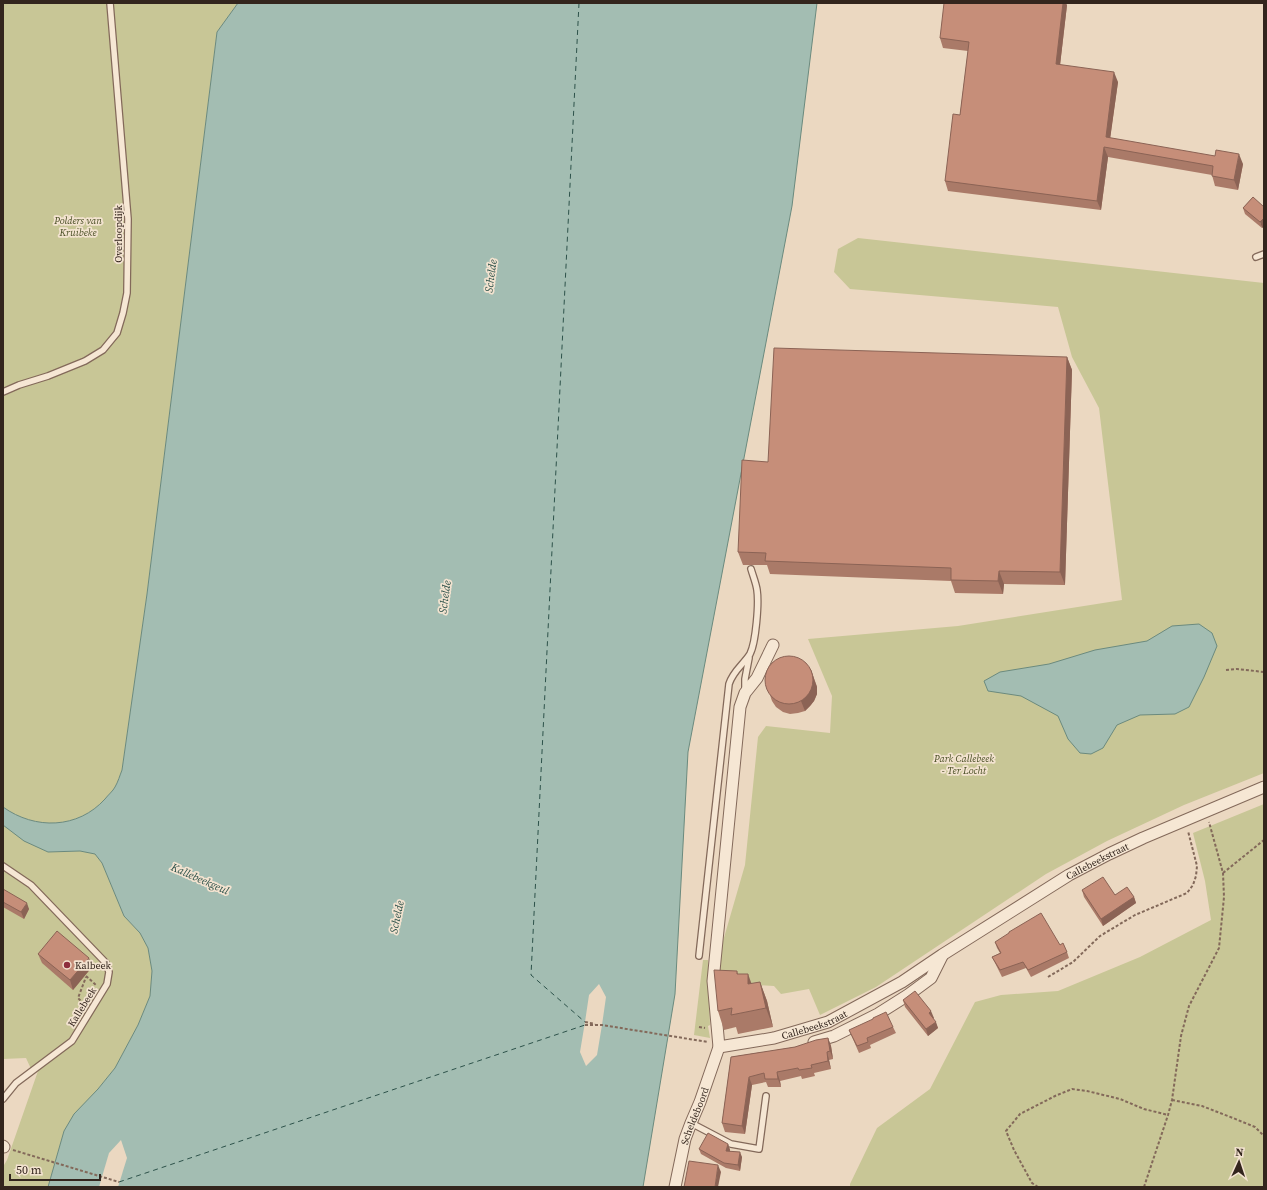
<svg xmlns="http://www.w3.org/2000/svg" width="1267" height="1190" font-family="'Source Serif 4',serif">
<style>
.green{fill:#c8c696}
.water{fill:#a3bdb2;stroke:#6b8a7e}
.pier{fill:#ebd8c1}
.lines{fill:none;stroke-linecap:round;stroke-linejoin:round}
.ferry{stroke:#2d524a;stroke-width:1;stroke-dasharray:5 4;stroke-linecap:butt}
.service-casing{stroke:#83695a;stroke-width:8}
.minor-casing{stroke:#83695a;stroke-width:13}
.path{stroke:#83695a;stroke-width:2;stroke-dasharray:3 2;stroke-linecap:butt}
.service{stroke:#f6e7d4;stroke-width:5.5}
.minor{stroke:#f6e7d4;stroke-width:11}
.wall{fill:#aa7a68}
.shaded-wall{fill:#8b6355}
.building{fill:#c68e79;stroke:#8b6355}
.poi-dot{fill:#8e2e3d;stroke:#f3e3d0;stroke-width:1.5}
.labels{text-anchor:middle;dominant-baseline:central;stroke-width:3.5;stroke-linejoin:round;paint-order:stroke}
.park-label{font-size:10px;font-style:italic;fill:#4a4f25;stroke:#f3e3d0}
.street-label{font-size:10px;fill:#33251d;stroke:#f3e3d0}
.poi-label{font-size:10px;fill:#33251d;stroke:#f3e3d0;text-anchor:start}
.water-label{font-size:11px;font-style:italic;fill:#2d524a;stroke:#f3e3d0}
</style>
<rect width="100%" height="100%" fill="#ebd8c1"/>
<!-- green -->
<g class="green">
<path d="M3 3H238L217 32 147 594 122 770C120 775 118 782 115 787 113 791 108 795 105 799 78 829 35 830 3 807Z"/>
<path d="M858 238 1264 283V773L1184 805 1107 841 1046 874 876 987 820 1015 809 989 781 994 774 986 717 983 721 948 745 865 758 737 766 726 830 733 832 696 808 639 958 626 1122 600 1099 408 1072 357 1058 307 850 289 834 272 838 249Z"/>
<path d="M1264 804V1187H850V1184L877 1128 930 1089 975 1002 1001 995 1058 991 1140 957 1211 920 1205 881 1193 833Z"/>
<path d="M3 825 48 852 80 851 95 853 102 863 124 916 140 933 148 948 152 971 150 996 138 1025 115 1068 64 1131 48 1187H3V1165H4L7 1160 38 1071H32L26 1058 3 1059Z"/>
<path d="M703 960H708L710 1025 708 1026 710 1038 694 1035Z"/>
</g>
<!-- water -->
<g class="water">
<path d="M238 3H817L792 206 688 752 675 994 643 1187H48L64 1131 74 1114 98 1089 115 1068 138 1025 150 996 152 971 148 948 140 933 124 916 102 863 95 854 80 851 48 852 24 841 3 825V807C35 830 78 829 105 799 108 795 113 791 115 787 118 782 120 775 122 770L147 594 217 32Z"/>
<path d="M1199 624 1212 633 1217 646 1204 677 1189 707 1175 714 1140 715 1117 725 1103 748 1091 754 1080 753 1068 739 1058 716 1021 696 988 691 984 681 1000 672 1049 664 1095 650 1147 641 1172 626Z"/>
</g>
<!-- pier -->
<g class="pier">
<path d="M599 984 606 997 602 1025 597 1055 586 1066 580 1052 585 1022 589 995Z"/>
<path d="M121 1140 127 1158 118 1187H99L109 1153Z"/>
</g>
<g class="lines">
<!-- ferry -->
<g class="ferry">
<path d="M579 3 531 975 585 1022"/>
<path d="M119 1182 585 1025"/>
</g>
<defs>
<g id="service">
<path d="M1256 257 1264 254"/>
<path d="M3 392 19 385 48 376 85 361 103 350 117 333 123 313 127 293 128 219 110 3"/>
<path d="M745 691V679L749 658"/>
<path d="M3 866 31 885 106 963 109 972 107 984 72 1041 16 1083 3 1099"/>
<path d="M699 956 729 684C733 671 743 665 750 654 756 642 759 603 757 590 756 583 753 576 751 569"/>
<path d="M691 1123 731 1144 759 1149 766 1096"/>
</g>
<g id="minor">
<path d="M814 1042 834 1036 878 1014 908 995 931 978 942 956"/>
<path id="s1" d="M719 1047 774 1038 828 1022 902 982 942 955 1069 875 1109 854 1143 838 1264 787"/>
<path d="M3 1146 4 1147"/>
<path id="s2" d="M675 1187 685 1139 691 1123 700 1102 719 1047 713 981 740 707 745 693 757 678 773 645"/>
</g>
</defs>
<!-- service casing -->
<use href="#service" class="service-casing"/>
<!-- minor casing -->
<use href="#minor" class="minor-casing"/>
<!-- path -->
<g class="path">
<path d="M1226 670 1237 669 1264 672"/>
<path d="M1223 873 1264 840"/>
<path d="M86 976 96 985"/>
<path d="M1048 977 1073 962 1100 936 1135 915 1187 893 1193 885 1196 876 1197 866 1188 831"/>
<path d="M84 1004 78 998 86 977"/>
<path d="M585 1022 595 1024"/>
<path d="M585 1025H602L708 1042"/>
<path d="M699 1027 705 1028"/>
<path d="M1172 1100 1202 1106 1233 1118 1255 1127 1264 1136"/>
<path d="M13 1150 119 1182"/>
<path d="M1038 1187 1032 1183 1014 1150 1006 1131 1020 1114 1055 1096 1072 1089 1087 1091 1120 1099 1144 1109 1168 1115"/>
<path d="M1144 1187 1168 1115 1172 1100 1181 1036 1189 1006 1219 948 1224 897 1223 873 1209 822"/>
</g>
<!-- service -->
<use href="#service" class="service"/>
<!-- minor -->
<use href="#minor" class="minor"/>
</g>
<!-- wall -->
<g class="wall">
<path d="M1067 5 1060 65 1118 82 1110 138 1243 164 1238 190 1215 186 1212 175 1108 157 1101 210 948 191 945 181 960 115 968 51 943 48 940 38Z"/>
<path d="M1253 197 1262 228 1245 214 1243 208Z"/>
<path d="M1067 357 1072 370 1065 585 1004 584 1003 594 955 593 951 581 770 574 767 565H743L738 552 768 462Z"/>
<path d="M811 670 817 687V694L814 701 810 706 805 711 798 713 790 714 783 712 776 707 772 701 766 683Z"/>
<path d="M3 889 29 909 24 919 3 907Z"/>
<path d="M1082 890 1134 897 1136 903 1103 926 1084 897Z"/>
<path d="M995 942 1060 945 1067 952 1069 958 1031 977 1026 968 1002 977 992 957 1000 953 997 948Z"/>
<path d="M38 954 92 967 73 990 42 963Z"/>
<path d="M737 971 738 974 751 984 760 982 767 1001 773 1027 738 1034 736 1027 724 1030 718 1011Z"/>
<path d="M903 1000 934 1018H933L938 1028 928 1036 905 1007Z"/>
<path d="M893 1027 896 1033 870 1045 871 1048 859 1053 849 1030Z"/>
<path d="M828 1038 831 1046 833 1059 829 1060 831 1069 814 1073 815 1076 802 1079 801 1076 780 1081 781 1087H768L766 1082 752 1085 745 1134 725 1132 722 1123 731 1057 795 1047Z"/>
<path d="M728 1144 730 1150V1151L742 1157 740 1171 726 1168 701 1154 699 1149Z"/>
</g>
<!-- shaded-wall -->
<g class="shaded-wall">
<path d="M1063 3H1066L1067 5 1059 74 1056 64Z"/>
<path d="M1114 72 1118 82 1109 147 1106 137Z"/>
<path d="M1104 147 1108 157 1101 210 1097 201Z"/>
<path d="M1239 154 1243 164 1238 190 1234 180Z"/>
<path d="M1264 218V227L1262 228 1260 222Z"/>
<path d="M1067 357 1072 370 1065 585 1060 572Z"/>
<path d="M999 571 1004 584 1003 594 998 581Z"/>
<path d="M811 670 817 687V694L814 701 810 706 805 711 801 701Z"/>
<path d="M1134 897 1136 903 1103 926 1101 919Z"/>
<path d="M27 903 29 909 24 919 21 912Z"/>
<path d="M89 958 92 967 73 990 70 980Z"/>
<path d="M748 974 755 993 748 984Z"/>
<path d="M760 982 767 1001 773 1027 766 1008Z"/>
<path d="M931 1011 934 1018 931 1020 929 1013Z"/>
<path d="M936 1022 938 1028 928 1036 926 1029Z"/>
<path d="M828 1038 831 1046 833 1059 830 1051Z"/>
<path d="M827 1052 829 1060 831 1069 828 1061Z"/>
<path d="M777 1072 780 1081 781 1087 778 1079Z"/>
<path d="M749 1077 752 1085 745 1134 742 1126Z"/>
<path d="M728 1144 730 1150 728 1157 726 1151Z"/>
<path d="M740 1152 742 1157 740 1171 738 1165Z"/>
<path d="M718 1165 721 1172 718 1187H715Z"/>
</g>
<!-- building -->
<g class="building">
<path d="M944 3H1063L1056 64 1114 72 1106 137 1215 156 1216 150 1239 154 1234 180 1212 176 1213 166 1104 147 1097 201 945 181 953 114 960 115 969 42 940 38Z"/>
<path d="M1253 197 1264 207V218L1260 222 1243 208Z"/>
<path d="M774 348 1067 357 1060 572 999 571 998 581 951 580V568L765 561 766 553 738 552 742 460 768 462Z"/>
<circle cx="789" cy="680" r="24"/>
<path d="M1103 877 1115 895 1127 887 1134 897 1101 919 1082 890Z"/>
<path d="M3 889 27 903 21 912 3 902Z"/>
<path d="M1041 913 1060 945 1063 943 1067 952 1028 970 1023 962 1000 970 992 957 1001 953 995 942 1009 933V932Z"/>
<path d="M57 931 89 958 70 980 38 954Z"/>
<path d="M714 970 737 971V974H748V984L760 982 766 1008 731 1015 732 1008 718 1011Z"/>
<path d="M915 991 931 1011 929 1013 936 1022 926 1029 903 1000Z"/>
<path d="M886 1012 893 1027 867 1038 868 1042 857 1046 849 1030 873 1019V1018Z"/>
<path d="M828 1038 830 1051 827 1052 828 1061 811 1065 812 1068 799 1070 798 1068 777 1072 778 1079H765L764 1073 749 1077 742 1126 722 1123 731 1057 795 1047 816 1040Z"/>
<path d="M708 1133 728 1144 726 1151 740 1152 738 1165 724 1163 699 1149Z"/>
<path d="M689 1161 718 1165 715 1187H684Z"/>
</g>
<!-- markers -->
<circle class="poi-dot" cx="67" cy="965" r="4"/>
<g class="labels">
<!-- park labels -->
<g class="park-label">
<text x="78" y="220">Polders van<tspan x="78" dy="12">Kruibeke</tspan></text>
<text x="964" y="758">Park Callebeek<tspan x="964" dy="12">- Ter Locht</tspan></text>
</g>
<!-- street labels -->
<g class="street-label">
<text transform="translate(118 234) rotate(-90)">Overloopdijk</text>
<text stroke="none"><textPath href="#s1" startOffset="426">Callebeekstraat</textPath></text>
<text transform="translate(82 1007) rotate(-58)">Kallebeek</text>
<text stroke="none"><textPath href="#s1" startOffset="98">Callebeekstraat</textPath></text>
<text stroke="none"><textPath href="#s2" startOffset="74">Scheldeboord</textPath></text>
</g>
<!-- poi labels -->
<g class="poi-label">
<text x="75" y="965">Kalbeek</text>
</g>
<!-- water labels -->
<g class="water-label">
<text transform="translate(491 276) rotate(-82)">Schelde</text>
<text transform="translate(445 597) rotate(-82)">Schelde</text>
<text transform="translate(200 879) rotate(24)">Kallebeekgeul</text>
<text transform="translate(397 917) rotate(-78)">Schelde</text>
</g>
</g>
<!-- border -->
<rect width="1267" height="1190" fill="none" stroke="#33251d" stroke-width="8"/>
<!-- north arrow -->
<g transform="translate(1239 1162) rotate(3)" stroke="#f3e3d0" stroke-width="3" paint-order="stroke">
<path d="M0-3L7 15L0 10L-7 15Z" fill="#33251d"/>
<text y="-6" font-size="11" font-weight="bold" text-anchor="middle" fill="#33251d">N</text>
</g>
<!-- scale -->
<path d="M10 1174v6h90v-6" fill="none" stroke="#33251d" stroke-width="2"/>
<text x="16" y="1174" font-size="12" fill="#33251d" stroke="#f3e3d0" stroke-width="3" paint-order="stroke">50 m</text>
</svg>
